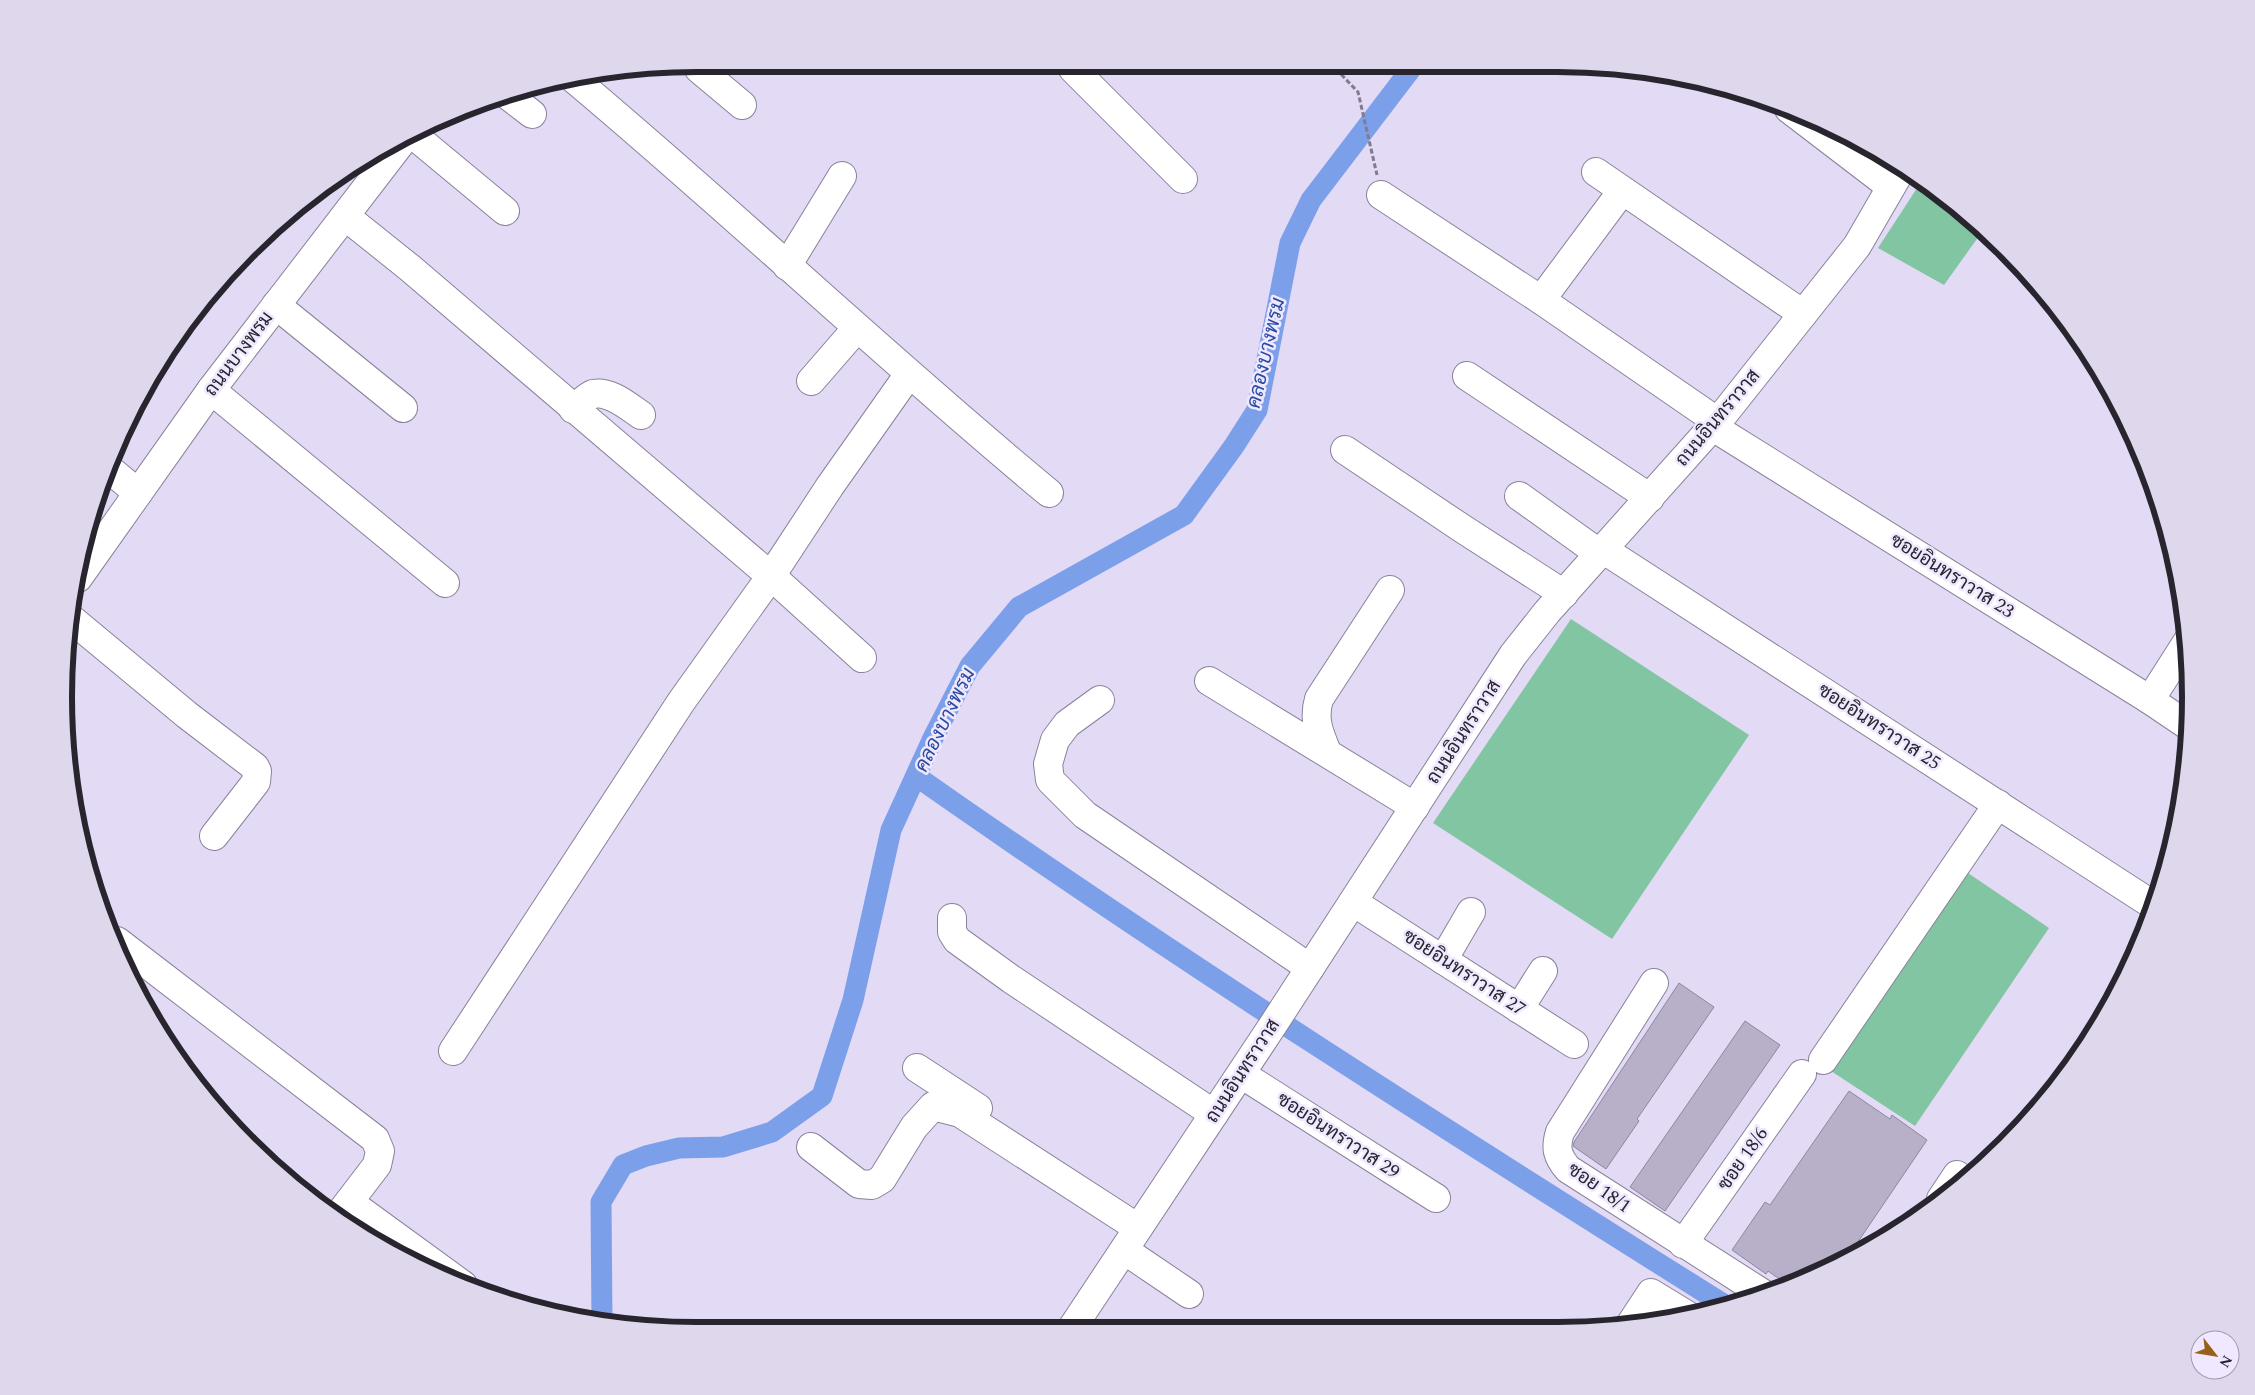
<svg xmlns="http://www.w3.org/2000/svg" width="2255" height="1395" font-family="Spectral,Sarabun,serif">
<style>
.green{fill:#82c5a3}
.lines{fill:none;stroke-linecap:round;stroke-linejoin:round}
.canal{stroke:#7c9fea;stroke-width:21}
.building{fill:#b8afc9;stroke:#8f879f}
.minor-casing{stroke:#8a829a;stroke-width:30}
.path{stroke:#817c8d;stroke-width:3;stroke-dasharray:5 2.5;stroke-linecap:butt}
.minor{stroke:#fff;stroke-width:28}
.labels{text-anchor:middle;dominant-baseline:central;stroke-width:5;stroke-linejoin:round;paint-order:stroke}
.street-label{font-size:19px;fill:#28252e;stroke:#efe8fe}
.water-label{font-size:20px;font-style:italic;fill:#284ba2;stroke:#efe8fe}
.rim{fill:none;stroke:#28252e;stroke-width:6}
</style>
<rect width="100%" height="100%" fill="#e3daf5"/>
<!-- green -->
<g class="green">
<path d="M1921 182 1943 195 1990 239 1979 236 1944 285 1878 248Z"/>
<path d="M1571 619 1749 735 1612 939 1433 823Z"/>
<path d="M1965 871 2049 928 1915 1126 1831 1071Z"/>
</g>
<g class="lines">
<!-- canal -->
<g class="canal">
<path d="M916 776C1181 962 1454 1135 1728 1307"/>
<path d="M602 1322 601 1202 623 1165 646 1156 679 1148 723 1147 772 1132 822 1096 853 1000 891 830 933 738 970 666 1019 607 1184 515 1234 446 1257 410 1290 243 1311 200 1411 69"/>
</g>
</g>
<!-- building -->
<g class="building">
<path d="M1679 983 1714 1007 1637 1119 1639 1121 1606 1169 1573 1146 1574 1142Z"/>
<path d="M1745 1021 1780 1045 1665 1211 1630 1187Z"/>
<path d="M1849 1091 1890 1119 1892 1115 1927 1140 1847 1258 1785 1283 1768 1271 1766 1274 1732 1250 1765 1202 1770 1205Z"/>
</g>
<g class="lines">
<defs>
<g id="minor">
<path d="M699 69 742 105"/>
<path d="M1073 69 1183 179"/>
<path d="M574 79C735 214 887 359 1049 493"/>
<path d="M506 94 532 114"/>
<path d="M1789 109 1891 187"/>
<path d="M411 133 505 211"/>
<path d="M1596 172 1803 314"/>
<path d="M1381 195 1541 300 1718 422"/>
<path d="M345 216 410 268 780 584 862 658"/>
<path d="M787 266 842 176"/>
<path d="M1541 300 1622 191"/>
<path d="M276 305 403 408"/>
<path d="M1467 376 1650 498"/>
<path d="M811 381 857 328"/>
<path d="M211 390 445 583"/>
<path d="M573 409C579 405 587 396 593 394 610 390 629 407 641 415"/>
<path d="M1713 427 2150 700 2190 727"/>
<path d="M1345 450 1463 529 1564 594"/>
<path d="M108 468 138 493"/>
<path d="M1519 496 1600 554"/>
<path d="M1604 550 2153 905"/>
<path d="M78 578 211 390 407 135"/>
<path d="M69 617 187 715 255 767 257 771 256 782 214 836"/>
<path d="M1209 681 1415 807"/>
<path d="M1100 700 1067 724 1055 740 1048 764 1050 780 1085 815 1310 968"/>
<path d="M2150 700 2187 642"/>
<path d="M1327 752C1319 733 1313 719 1319 699L1390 590"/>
<path d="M1353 902 1574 1044"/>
<path d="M952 918V932L957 940 1011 979 1214 1114"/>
<path d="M117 941 375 1139 380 1151 377 1165 338 1216"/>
<path d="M1443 960 1471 912"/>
<path d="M1654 983 1560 1132C1555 1148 1557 1156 1568 1169L1762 1293"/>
<path d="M1519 1009 1543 971"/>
<path d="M453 1051 681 702 771 576 830 486 909 374"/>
<path d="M1823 1060 1998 804"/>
<path d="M917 1068 978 1108"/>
<path d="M1241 1074 1436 1198"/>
<path d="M811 1147 859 1184 872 1185 882 1179 914 1127 933 1106 960 1113 1138 1228"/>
<path d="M1941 1199 1957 1175"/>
<path d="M349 1202 463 1285"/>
<path d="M1683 1244 1802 1074"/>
<path d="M1124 1250 1189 1294"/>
<path d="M1630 1325 1651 1293 1687 1315"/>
<path d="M1072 1328 1271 1028 1513 655 1547 612 1723 415 1857 246 1901 170"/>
</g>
</defs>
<!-- minor casing -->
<use href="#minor" class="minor-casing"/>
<!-- path -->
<path class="path" d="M1336 69 1358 92 1377 175"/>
<!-- minor -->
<use href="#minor" class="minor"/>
</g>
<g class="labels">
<!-- street labels -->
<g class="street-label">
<text transform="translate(239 354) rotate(-53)">ถนนบางพรม</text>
<text transform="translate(1718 418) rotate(-50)">ถนนอินทราวาส</text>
<text transform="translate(1952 576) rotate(32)">ซอยอินทราวาส 23</text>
<text transform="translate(1879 727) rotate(33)">ซอยอินทราวาส 25</text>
<text transform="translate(1464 732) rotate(-57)">ถนนอินทราวาส</text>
<text transform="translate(1464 973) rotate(33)">ซอยอินทราวาส 27</text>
<text transform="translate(1243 1071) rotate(-57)">ถนนอินทราวาส</text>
<text transform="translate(1338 1136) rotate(33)">ซอยอินทราวาส 29</text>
<text transform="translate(1743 1159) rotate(-55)">ซอย 18/6</text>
<text transform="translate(1599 1188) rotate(35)">ซอย 18/1</text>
</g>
<!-- water labels -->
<g class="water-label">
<text transform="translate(1266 353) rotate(-77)">คลองบางพรม</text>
<text transform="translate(945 720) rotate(-64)">คลองบางพรม</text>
</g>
</g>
<!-- crop -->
<path d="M0 0H2255V1395H0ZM697 72H1557A625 625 0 0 1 2182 697V697A625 625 0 0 1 1557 1322H697A625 625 0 0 1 72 697V697A625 625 0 0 1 697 72Z" fill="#dfd8ed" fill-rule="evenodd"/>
<path class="rim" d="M697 72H1557A625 625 0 0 1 2182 697V697A625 625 0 0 1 1557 1322H697A625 625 0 0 1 72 697V697A625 625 0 0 1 697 72Z"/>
<!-- north arrow -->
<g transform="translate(2215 1355) rotate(121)"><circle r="24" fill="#efe8fe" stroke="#9f9aab"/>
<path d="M0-4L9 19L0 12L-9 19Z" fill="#976118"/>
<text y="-8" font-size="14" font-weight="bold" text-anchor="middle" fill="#28252e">N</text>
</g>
</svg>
